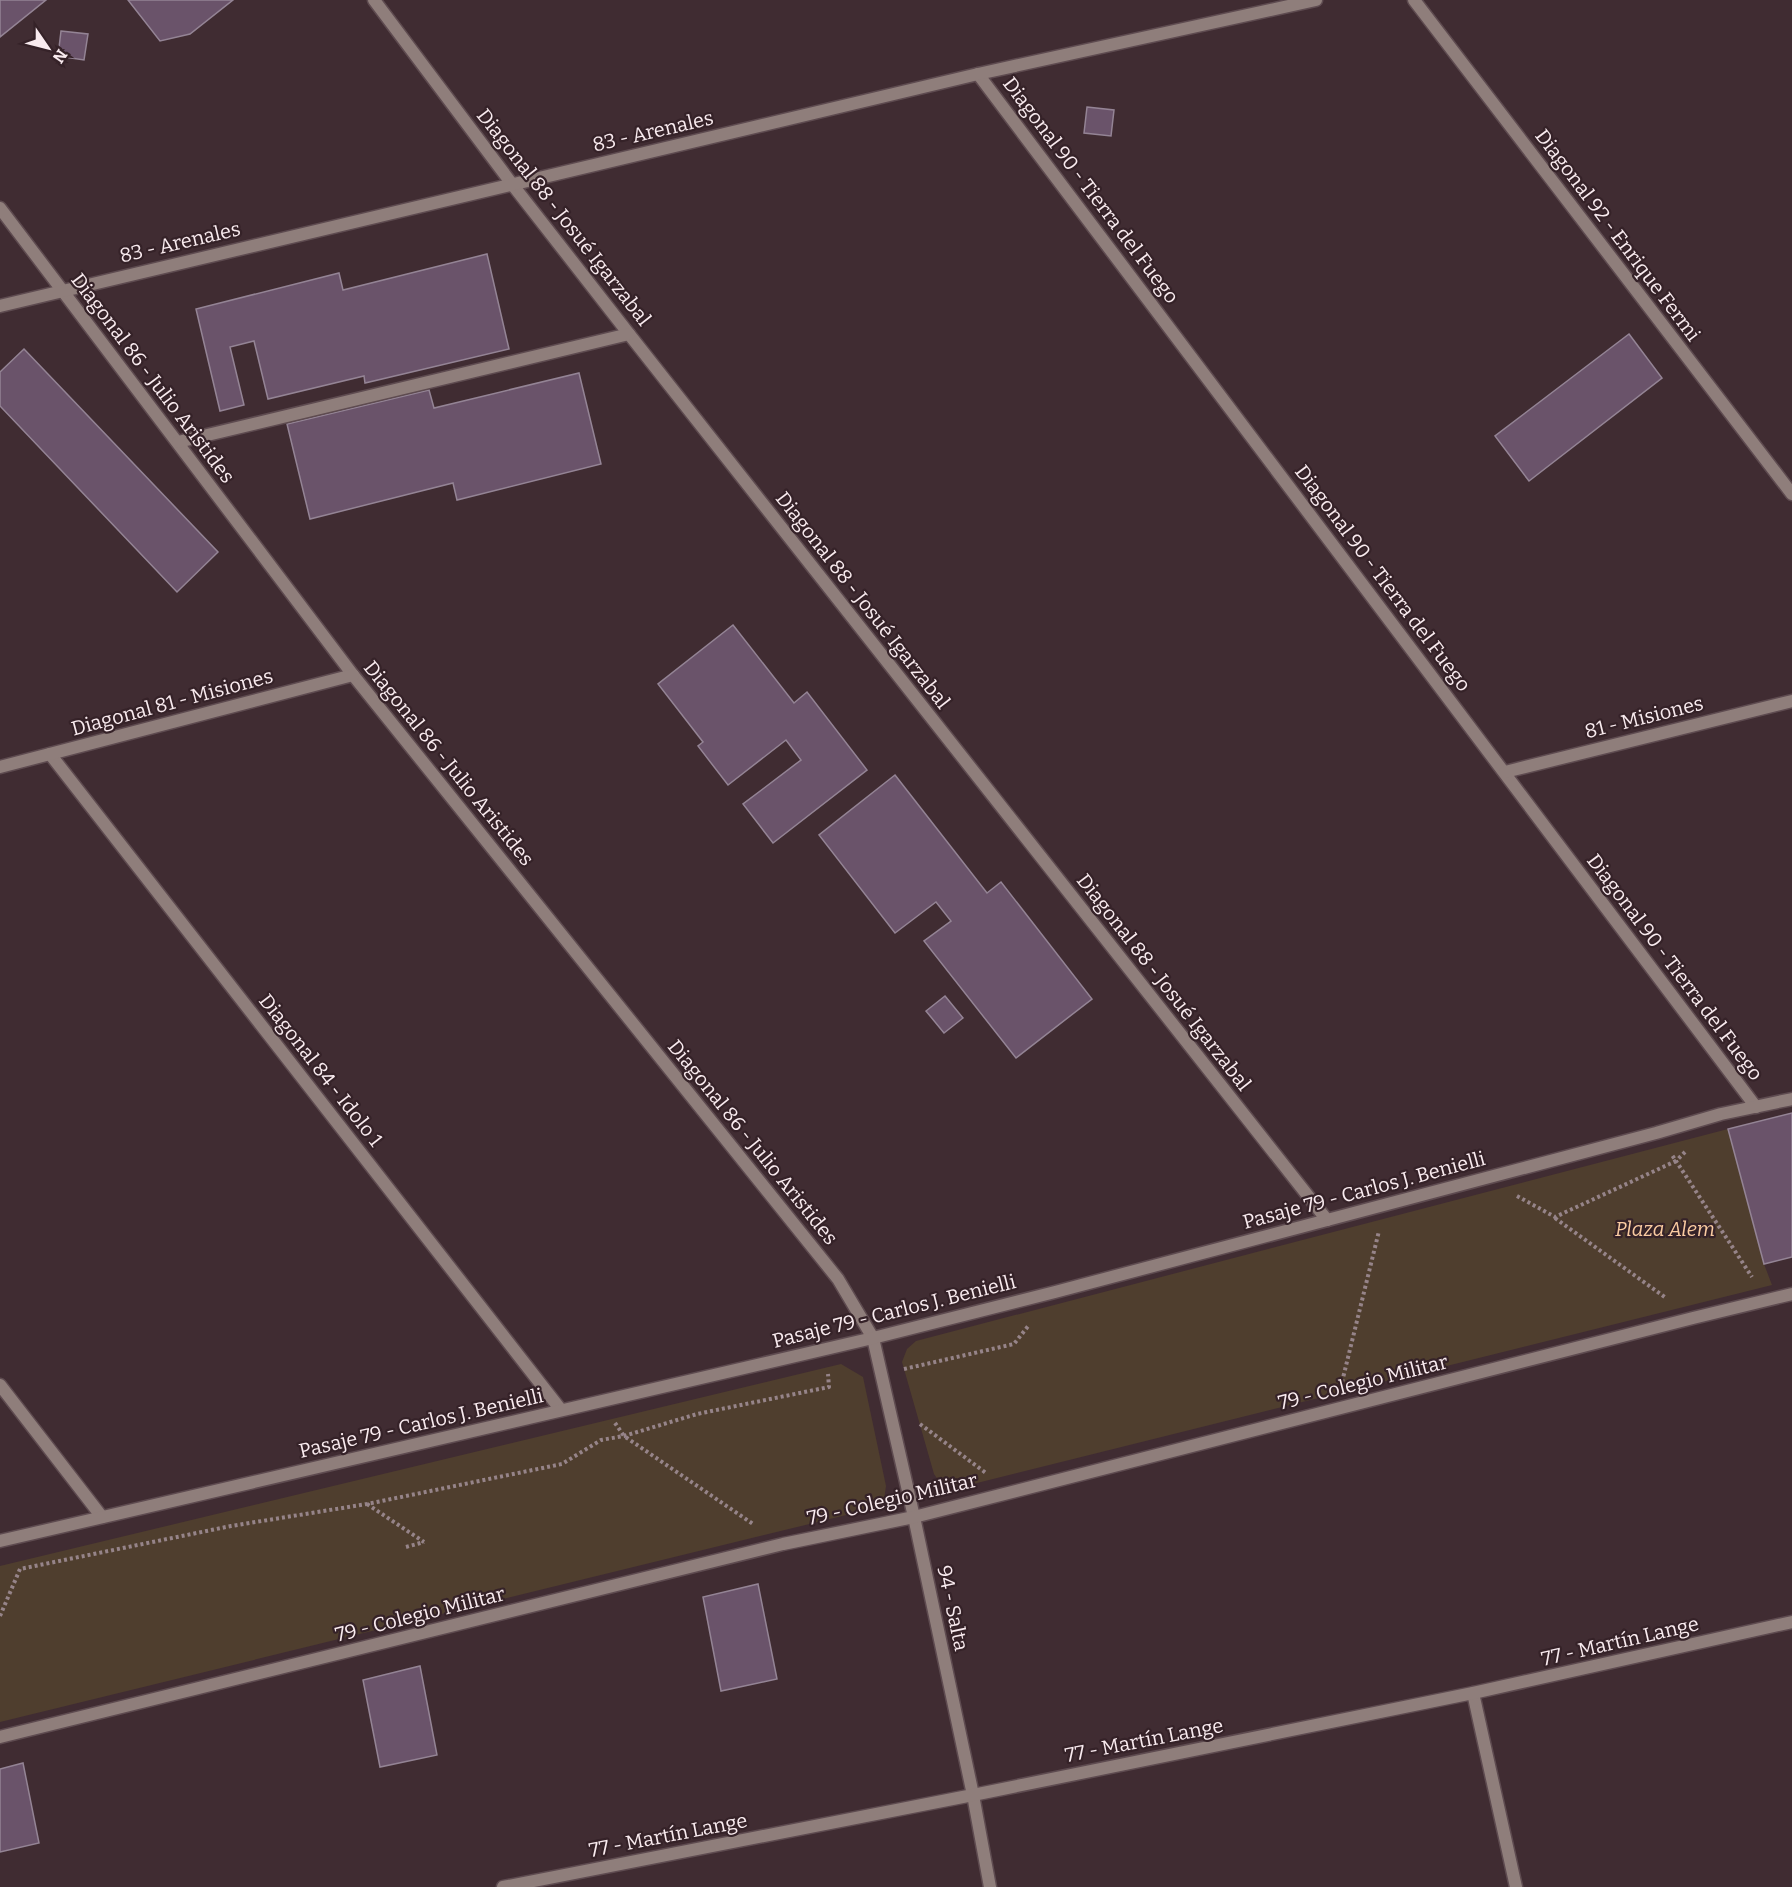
<svg xmlns="http://www.w3.org/2000/svg" width="1792" height="1887" font-family="Bitter,serif">
<style>
.park{fill:#4f3e2e}
.building{fill:#6a536a;stroke:#948495;stroke-width:1.5}
.lines{fill:none;stroke-linecap:round;stroke-linejoin:round}
.minor-casing{stroke:#5e4b50;stroke-width:15}
.tertiary-casing{stroke:#5e4b50;stroke-width:15}
.path{stroke:#968489;stroke-width:4;stroke-dasharray:3 3;stroke-linecap:butt}
.minor{stroke:#8f7e7b;stroke-width:12}
.tertiary{stroke:#8f7e7b;stroke-width:12}
.labels{text-anchor:middle;dominant-baseline:central;stroke-width:4.5;stroke-linejoin:round;paint-order:stroke}
.street-label{font-size:20px;fill:#f9ebef;stroke:#352228}
.park-label{font-size:20px;font-style:italic;fill:#facba1;stroke:#352228}
</style>
<rect width="100%" height="100%" fill="#402c32"/>
<!-- park -->
<g class="park">
<path d="M1728 1129 1764 1264 1772 1285 957 1488 943 1487 934 1474 902 1362 907 1349 916 1341Z"/>
<path d="M841 1364 863 1377 886 1486 883 1506 0 1722V1566Z"/>
</g>
<!-- building -->
<g class="building">
<path d="M0 0H46L0 37Z"/>
<path d="M128 0H233L190 34 160 41Z"/>
<path d="M61 31 88 34 84 60 58 56Z"/>
<path d="M1087 107 1114 110 1111 136 1084 133Z"/>
<path d="M487 254 509 349 365 383 364 376 268 399 254 341 230 347 244 405 220 411 196 309 339 273 343 290Z"/>
<path d="M1629 334 1662 378 1529 481 1495 436Z"/>
<path d="M24 349 218 552 177 592 0 406V372Z"/>
<path d="M579 373 601 464 457 500 453 483 310 519 287 424 429 390 434 408Z"/>
<path d="M733 625 794 703 807 692 867 770 773 843 743 804 801 760 786 740 728 785 698 746 703 742 658 684Z"/>
<path d="M895 775 987 893 1001 882 1092 999 1016 1058 924 941 951 921 936 902 895 933 819 835Z"/>
<path d="M945 996 963 1018 944 1033 926 1011Z"/>
<path d="M1792 1113V1257L1764 1264 1728 1129Z"/>
<path d="M758 1584 777 1679 721 1691 703 1597Z"/>
<path d="M420 1666 437 1755 380 1767 363 1680Z"/>
<path d="M23 1763 39 1843 0 1852V1769Z"/>
</g>
<g class="lines">
<defs>
<g id="minor">
<path d="M374 0 512 184 629 334 1327 1220"/>
<path d="M1414 0 1792 494"/>
<path d="M978 74 1756 1107"/>
<path d="M0 208 353 675 838 1279 873 1338 914 1517 973 1795 990 1887"/>
<path d="M0 306 978 74 1316 0"/>
<path d="M178 442 629 334"/>
<path d="M50 754 561 1410"/>
<path d="M0 767 353 675"/>
<path d="M1505 772 1792 701"/>
<path d="M0 1385 102 1517"/>
<path d="M0 1541 873 1338 1055 1292 1656 1133 1721 1114 1792 1099"/>
<path d="M1473 1693 1516 1887"/>
</g>
<g id="tertiary">
<path d="M0 1737 783 1544 914 1517 1693 1318 1792 1294"/>
<path d="M503 1887 973 1795 1473 1693 1792 1622"/>
</g>
</defs>
<!-- minor casing -->
<use href="#minor" class="minor-casing"/>
<!-- tertiary casing -->
<use href="#tertiary" class="tertiary-casing"/>
<!-- path -->
<g class="path">
<path d="M1685 1152 1676 1161 1752 1277"/>
<path d="M1517 1196 1555 1217 1676 1161 1672 1155"/>
<path d="M1555 1218 1666 1298"/>
<path d="M904 1369 1014 1344 1029 1325"/>
<path d="M1342 1382 1379 1231"/>
<path d="M615 1423 624 1436 753 1524"/>
<path d="M920 1424 986 1473"/>
<path d="M367 1504 424 1542"/>
<path d="M406 1547 424 1542"/>
<path d="M0 1616 20 1569 231 1526 367 1504 562 1464 601 1440 624 1436 697 1414 829 1387 828 1374"/>
</g>
<!-- minor -->
<use href="#minor" class="minor"/>
<!-- tertiary -->
<use href="#tertiary" class="tertiary"/>
</g>
<g class="labels">
<!-- street labels -->
<g class="street-label">
<text transform="translate(653 131) rotate(-13)">83 - Arenales</text>
<text transform="translate(1091 190) rotate(53)">Diagonal 90 - Tierra del Fuego</text>
<text transform="translate(564 217) rotate(52)">Diagonal 88 - Josué Igarzabal</text>
<text transform="translate(1618 235) rotate(53)">Diagonal 92 - Enrique Fermi</text>
<text transform="translate(180 242) rotate(-13)">83 - Arenales</text>
<text transform="translate(153 378) rotate(53)">Diagonal 86 - Julio Aristides</text>
<text transform="translate(1383 578) rotate(53)">Diagonal 90 - Tierra del Fuego</text>
<text transform="translate(863 600) rotate(52)">Diagonal 88 - Josué Igarzabal</text>
<text transform="translate(172 702) rotate(-15)">Diagonal 81 - Misiones</text>
<text transform="translate(1644 717) rotate(-14)">81 - Misiones</text>
<text transform="translate(449 763) rotate(51)">Diagonal 86 - Julio Aristides</text>
<text transform="translate(1675 967) rotate(53)">Diagonal 90 - Tierra del Fuego</text>
<text transform="translate(1164 982) rotate(52)">Diagonal 88 - Josué Igarzabal</text>
<text transform="translate(321 1070) rotate(52)">Diagonal 84 - Idolo 1</text>
<text transform="translate(753 1142) rotate(51)">Diagonal 86 - Julio Aristides</text>
<text transform="translate(1364 1190) rotate(-15)">Pasaje 79 - Carlos J. Benielli</text>
<text transform="translate(894 1311) rotate(-14)">Pasaje 79 - Carlos J. Benielli</text>
<text transform="translate(1363 1382) rotate(-14)">79 - Colegio Militar</text>
<text transform="translate(421 1423) rotate(-13)">Pasaje 79 - Carlos J. Benielli</text>
<text transform="translate(892 1499) rotate(-13)">79 - Colegio Militar</text>
<text transform="translate(953 1608) rotate(78)">94 - Salta</text>
<text transform="translate(420 1614) rotate(-14)">79 - Colegio Militar</text>
<text transform="translate(1620 1641) rotate(-13)">77 - Martín Lange</text>
<text transform="translate(1144 1740) rotate(-11)">77 - Martín Lange</text>
<text transform="translate(668 1835) rotate(-11)">77 - Martín Lange</text>
</g>
<!-- park labels -->
<g class="park-label">
<text x="1665" y="1229">Plaza Alem</text>
</g>
</g>
<!-- north arrow -->
<g transform="translate(48 48) rotate(125)" stroke="#352228" stroke-width="4.5" paint-order="stroke">
<path d="M0-4.5L10 22L0 15L-10 22Z" fill="#f9ebef"/>
<text y="-9" font-size="16" font-weight="bold" text-anchor="middle" fill="#f9ebef">N</text>
</g>
</svg>
